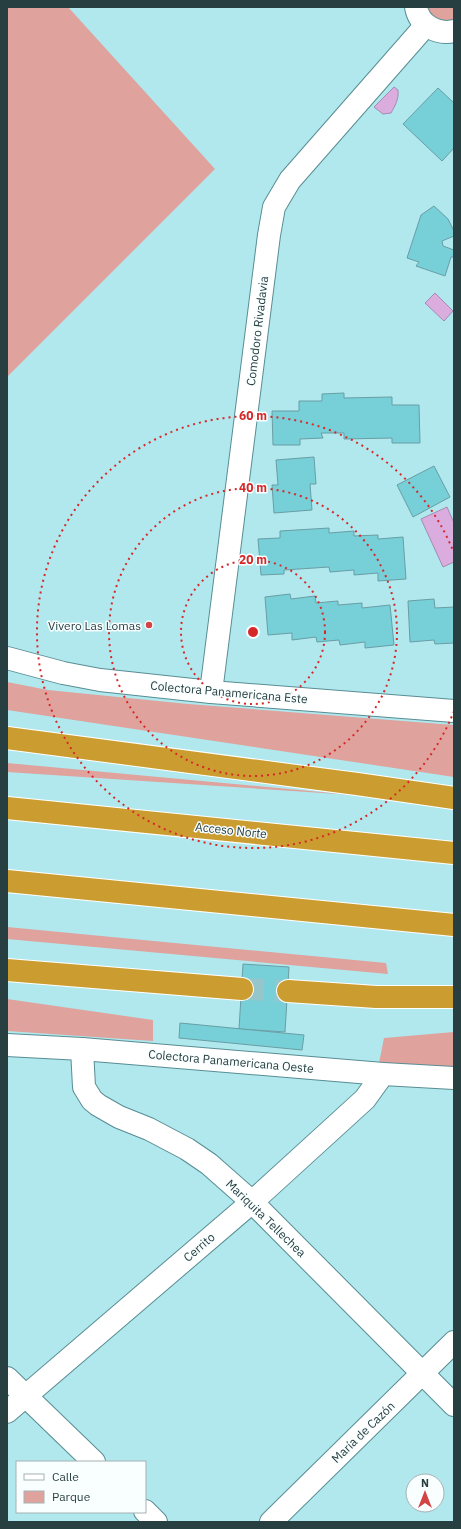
<svg xmlns="http://www.w3.org/2000/svg" width="461" height="1529" font-family="'IBM Plex Sans',sans-serif">
<style>
.green{fill:#e0a29c}
.water{fill:#dbacde;stroke:#a58baf}
.building{fill:#77cfd8;stroke:#699ea4}
.lines{fill:none;stroke-linecap:round;stroke-linejoin:round}
.motorway-tunnel{stroke:#95c6cb;stroke-width:22;stroke-dasharray:22 11;stroke-linecap:butt}
.minor-casing{stroke:#588d93;stroke-width:24}
.tertiary-casing{stroke:#588d93;stroke-width:24}
.motorway-casing{stroke:#fff;stroke-width:24}
.minor{stroke:#fff;stroke-width:22}
.tertiary{stroke:#fff;stroke-width:22}
.motorway{stroke:#cb9d30;stroke-width:22}
.ring{fill:none;stroke:#d62828;stroke-width:2;stroke-dasharray:2 4}
.poi-dot{fill:#d34444;stroke:#f9feff;stroke-width:1.5}
.labels{text-anchor:middle;dominant-baseline:central;stroke-width:3;stroke-linejoin:round;paint-order:stroke}
.street-label{font-size:12px;fill:#283f41;stroke:#f9feff}
.poi-label{font-size:12px;fill:#283f41;stroke:#f9feff;text-anchor:end}
.centre{fill:#d62828;stroke:#f9feff;stroke-width:2}
.ring-label{font-size:12px;text-anchor:middle;font-weight:bold;fill:#d62828;stroke:#f9feff;stroke-width:3;stroke-linejoin:round;paint-order:stroke}
</style>
<rect width="100%" height="100%" fill="#b0e8ee"/>
<!-- green -->
<g class="green">
<path d="M7 7H68L215 169 7 377Z"/>
<path d="M423 7H454V23L438 24Z"/>
<path d="M7 682 48 690 188 704 454 725V777L7 710Z"/>
<path d="M7 763 353 795 7 772Z"/>
<path d="M7 927 386 963 388 974 7 939Z"/>
<path d="M7 999 153 1020V1041L7 1031Z"/>
<path d="M454 1032V1068L379 1063 384 1038Z"/>
</g>
<!-- water -->
<g class="water">
<path d="M394 87 398 90C399 99 395 106 391 113L383 114 374 107Z"/>
<path d="M435 293 453 311 444 321 425 303Z"/>
<path d="M447 507 454 523V562L443 567 421 519Z"/>
</g>
<!-- building -->
<g class="building">
<path d="M438 88 454 103V148L442 161 403 124Z"/>
<path d="M434 206 448 219 454 231V236L442 241 443 246 454 250V257H451L445 276 416 266 419 262 407 258 421 215Z"/>
<path d="M344 393V398L392 397V405H419L420 443H392V438L344 439V433H321L323 438 300 439V445H273L272 411H299V401H322V394Z"/>
<path d="M314 457 316 484H310L312 510 274 513 272 485H278L276 460Z"/>
<path d="M434 466 450 497 413 517 397 485Z"/>
<path d="M329 528V533L354 531V536L378 535V539L403 537 406 579 378 581V573L354 575V570L330 572 329 567 284 570V574L261 575 258 539 280 538V531Z"/>
<path d="M290 594 291 599 315 596 316 603 338 601V605L362 603V608L390 605 394 645 365 648V642L340 645 339 640 317 642 316 637 292 640V633L268 635 265 597Z"/>
<path d="M434 599 435 608 454 607V643L435 644 434 640 410 642 408 601Z"/>
<path d="M243 964 289 967 285 1032 239 1029Z"/>
<path d="M180 1023 304 1035 302 1050 179 1038Z"/>
</g>
<g class="lines">
<!-- motorway-tunnel -->
<path class="motorway-tunnel" d="M242 989 288 991"/>
<defs>
<g id="minor">
<path d="M416 7C419 25 437 35 454 31"/>
<path d="M211 692 269 235 274 207 290 180 426 25"/>
<path d="M82 1049 84 1087 92 1100 98 1105 119 1117 149 1129 187 1149 209 1164 252 1202 454 1405"/>
<path d="M7 1378 94 1462"/>
<path d="M7 1412 252 1202 365 1099 383 1074"/>
<path d="M145 1511 156 1522"/>
<path d="M271 1522 454 1342"/>
</g>
<g id="tertiary">
<path d="M7 658 63 673 100 680 211 692 454 711"/>
<path d="M7 1045 82 1049 383 1074 454 1078"/>
</g>
<g id="motorway">
<path d="M7 738 357 784 454 798"/>
<path d="M7 808 454 853"/>
<path d="M7 881 454 925"/>
<path d="M7 970 242 989"/>
<path d="M288 991 376 997H454"/>
</g>
</defs>
<!-- minor casing -->
<use href="#minor" class="minor-casing"/>
<!-- tertiary casing -->
<use href="#tertiary" class="tertiary-casing"/>
<!-- motorway casing -->
<use href="#motorway" class="motorway-casing"/>
<!-- minor -->
<use href="#minor" class="minor"/>
<!-- tertiary -->
<use href="#tertiary" class="tertiary"/>
<!-- motorway -->
<use href="#motorway" class="motorway"/>
</g>
<!-- distance rings -->
<g class="ring">
<circle cx="253" cy="632" r="72"/>
<circle cx="253" cy="632" r="144"/>
<path d="M454 711A216 216 0 1 1 454 553"/>
</g>
<!-- markers -->
<circle class="poi-dot" cx="149" cy="625" r="4"/>
<g class="labels">
<!-- street labels -->
<g class="street-label">
<text transform="translate(257 331) rotate(-83)">Comodoro Rivadavia</text>
<text transform="translate(229 692) rotate(5)">Colectora Panamericana Este</text>
<text transform="translate(231 830) rotate(6)">Acceso Norte</text>
<text transform="translate(231 1061) rotate(5)">Colectora Panamericana Oeste</text>
<text transform="translate(266 1218) rotate(44)">Mariquita Tellechea</text>
<text transform="translate(199 1247) rotate(-41)">Cerrito</text>
<text transform="translate(363 1432) rotate(-44)">María de Cazón</text>
</g>
<!-- poi labels -->
<g class="poi-label">
<text x="141" y="625">Vivero Las Lomas</text>
</g>
</g>
<circle cx="253" cy="632" r="6" class="centre"/>
<g class="ring-label">
<text x="253" y="420">60 m</text>
<text x="253" y="492">40 m</text>
<text x="253" y="564">20 m</text>
</g>
<!-- border -->
<rect width="461" height="1529" fill="none" stroke="#283f41" stroke-width="16"/>
<!-- legend -->
<rect x="16" y="1461" width="130" height="52" fill="#f9feff" stroke="#a5b2b3"/>
<rect x="24" y="1474" width="20" height="6" fill="#ffffff" stroke="#a5b2b3"/>
<text x="52" y="1481" font-size="12" fill="#283f41">Calle</text>
<rect x="24" y="1491" width="20" height="12" fill="#e0a29c" stroke="#a5b2b3"/>
<text x="52" y="1501" font-size="12" fill="#283f41">Parque</text>
<!-- north arrow -->
<g transform="translate(425 1493)"><circle r="19" fill="#f9feff" stroke="#a5b2b3"/>
<path d="M0-3L7 15L0 10L-7 15Z" fill="#d34444"/>
<text y="-6" font-size="11" font-weight="bold" text-anchor="middle" fill="#283f41">N</text>
</g>
</svg>
